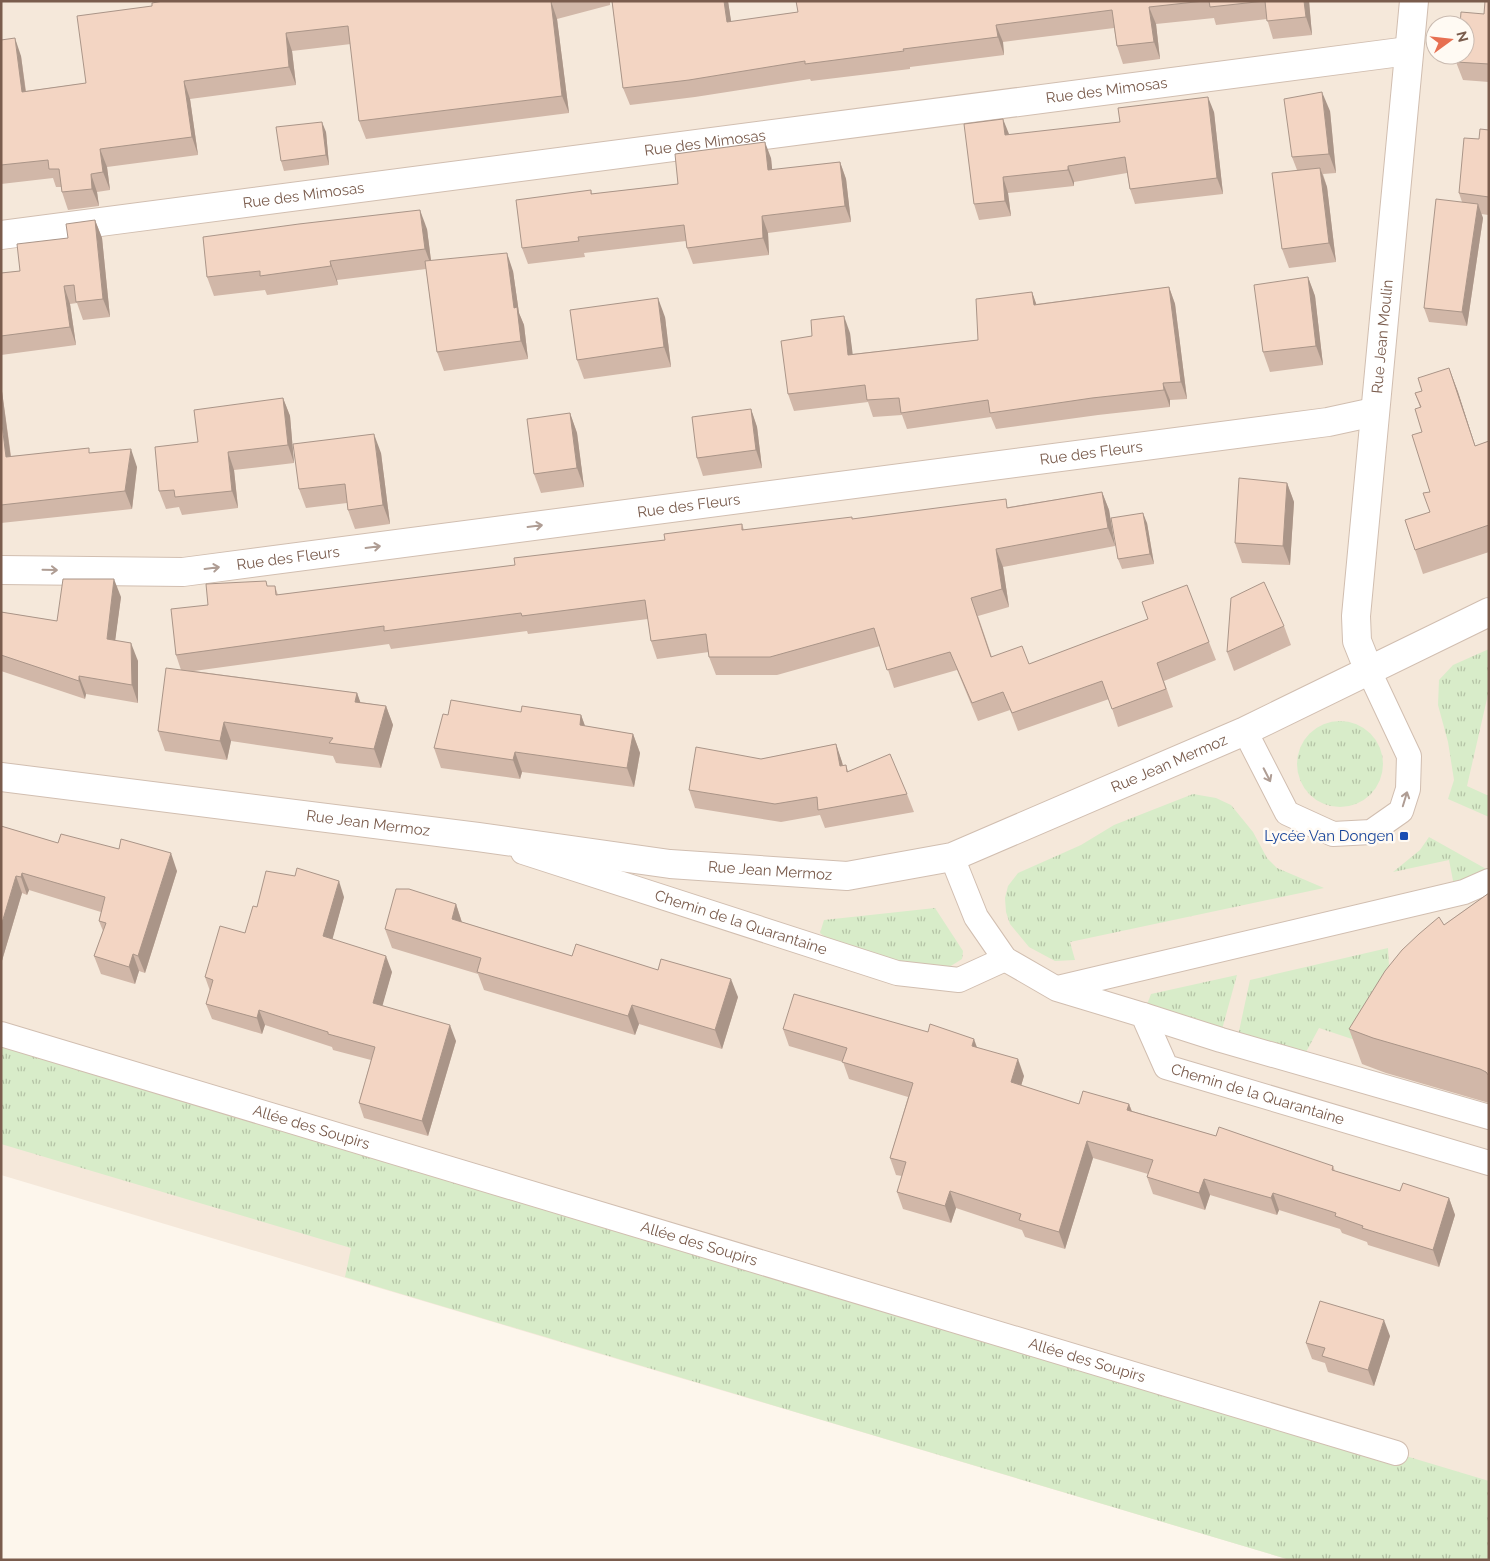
<svg xmlns="http://www.w3.org/2000/svg" width="1490" height="1561" font-family="Raleway,sans-serif">
<style>
.residential{fill:#f5e8da;fill-rule:evenodd}
.grass{fill:url(#grass-tufts)}
.lines{fill:none;stroke-linecap:round;stroke-linejoin:round}
.lane-casing{stroke:#d1beb0;stroke-width:26}
.street-casing{stroke:#d1beb0;stroke-width:30}
.lane{stroke:#fff;stroke-width:24}
.street{stroke:#fff;stroke-width:28}
.wall{fill:#d1b7a8}
.shaded-wall{fill:#aa9588}
.building{fill:#f3d5c3;stroke:#aa9588}
.oneway{stroke:#af9d94}
.transit-dot{fill:#1a4fb4;stroke:#fffaf3;stroke-width:2}
.labels{text-anchor:middle;dominant-baseline:central;stroke-width:5;stroke-linejoin:round;paint-order:stroke}
.street-label{font-size:15px;fill:#7a5c4d;stroke:#fffaf3}
.transit-label{font-size:15px;fill:#164399;stroke:#fffaf3;text-anchor:end}
</style>
<defs>
<pattern id="grass-tufts" width="24" height="20" patternUnits="userSpaceOnUse" patternTransform="scale(1.25)"><rect width="24" height="20" fill="#d8ecc9"/><path d="M3 7l-1-3M5 7V3M7 7l1-3M15 17l-1-3M17 17v-4M19 17l1-3" fill="none" stroke="#b4c2a5"/></pattern>
</defs>
<rect width="100%" height="100%" fill="#fdf6ec"/>
<!-- residential -->
<path class="residential" d="M1 1H1489V1560H1290L1 1175ZM1435 25H1465V55H1435Z"/>
<!-- grass -->
<g class="grass">
<path d="M1489 649V690L1467 786 1489 796V817L1448 799 1454 780 1448 742 1438 705 1439 680 1453 665Z"/>
<circle cx="1340" cy="764" r="43"/>
<path d="M1193 794 1216 798 1231 805 1253 832 1267 858 1277 868 1324 888 1070 942 1075 960 1055 961 1029 947 1010 924 1006 912 1005 898 1008 886 1018 873 1081 845 1114 825Z"/>
<path d="M1429 837 1488 870 1455 891 1449 860 1393 872 1420 850Z"/>
<path d="M935 908 963 951 962 959 946 969 933 971 837 946 820 933 824 920Z"/>
<path d="M1388 948 1391 1005 1364 1043 1319 1028 1306 1052 1238 1036 1250 980Z"/>
<path d="M1237 975 1221 1033 1143 1015 1151 994Z"/>
<path d="M1 1034 1489 1481V1560H1290L345 1277 351 1248 1 1144Z"/>
</g>
<g class="lines">
<defs>
<g id="lane">
<path d="M1245 731 1287 813 1333 834 1371 832 1401 811 1408 789 1409 756 1369 671"/>
<path id="s1" d="M523 852 897 973 959 980 1005 959"/>
<path id="s2" d="M952 857 976 917 1005 959 1057 989 1143 1015 1166 1067 1489 1163"/>
<path d="M1058 988 1464 892 1489 881"/>
<path d="M1143 1015 1221 1040 1489 1117"/>
<path id="s3" d="M1 1034 1396 1453"/>
</g>
<g id="street">
<path id="s4" d="M1 235 1408 51"/>
<path id="s5" d="M1 570 183 572 1328 422 1374 412"/>
<path id="s6" d="M1369 671 1357 641 1356 616 1414 1"/>
<path id="s7" d="M1 777 478 837 670 864 847 876 952 857 1245 731 1489 612"/>
</g>
</defs>
<!-- lane casing -->
<use href="#lane" class="lane-casing"/>
<!-- street casing -->
<use href="#street" class="street-casing"/>
<!-- lane -->
<use href="#lane" class="lane"/>
<!-- street -->
<use href="#street" class="street"/>
</g>
<!-- wall -->
<g class="wall">
<path d="M163 1H610V5L557 19 569 113 366 139 359 121 351 44 292 51 296 85 190 99 198 155 107 167 110 190 97 192 99 206 68 210 62 192 61 187H56L53 178 1 184V40L21 56 26 91 86 83 152 6Z"/>
<path d="M612 1H728L731 22 798 12 796 1H1309L1312 35 1273 39 1267 19 1216 25 1214 18 1156 24 1160 59 1123 64 1117 46 1114 28 1003 42 1004 55 910 67V69L811 81 810 79 695 97 630 105 623 88Z"/>
<path d="M1489 1V82L1463 80 1456 62 1484 14Z"/>
<path d="M1330 111 1336 173 1323 174 1327 187 1336 262 1289 268 1282 249 1297 170 1292 157Z"/>
<path d="M1214 112 1223 194 1135 204 1130 189 1127 173 1074 182V186L1008 193 1011 216 979 220 974 204 1009 135Z"/>
<path d="M1489 130V215L1481 214 1483 218 1467 326 1429 322 1424 308 1462 202 1459 193 1479 139Z"/>
<path d="M326 132 329 165 284 171 281 161Z"/>
<path d="M771 158 772 170 840 162 846 179 851 222 768 233 769 255 693 264 687 248 686 241 584 253 585 257 528 264 522 248 591 190 592 194 678 184Z"/>
<path d="M95 220 102 238 110 317 83 320 77 303 70 304 76 345 1 355V273L20 271Z"/>
<path d="M427 229 431 261 513 271 519 313 524 325 528 359 444 371 437 352 426 269 337 280 338 285 267 295 265 290 214 296 207 277Z"/>
<path d="M1308 277 1315 296 1323 365 1270 372 1263 352Z"/>
<path d="M1169 287 1175 304 1187 399 1170 400V407L1098 415 996 429 991 417 907 429 902 415 873 417 868 402 794 411 788 394 812 336 850 333 852 354 978 340 1032 292 1036 304Z"/>
<path d="M665 317 671 367 584 379 577 360Z"/>
<path d="M1449 368 1458 392 1475 446 1489 441V552L1423 574 1415 550 1430 512V492L1420 407 1415 393 1422 391Z"/>
<path d="M1 384 11 456 91 453 137 467 132 509 1 523Z"/>
<path d="M283 398 290 416 294 463 234 470 238 508 182 515 179 507 166 509 159 491 198 442Z"/>
<path d="M751 409 757 427 762 468 703 476 697 458Z"/>
<path d="M570 413 577 433 584 487 541 493 534 474Z"/>
<path d="M381 453 390 524 355 529 348 510 347 503 306 508 299 489Z"/>
<path d="M1287 483 1294 502 1290 565 1242 563 1235 543Z"/>
<path d="M1102 492 1109 510 1115 546 1003 567 1009 607 978 616 992 657 1029 664 1209 642 1216 660 1164 681 1173 707 1118 727 1109 699 1018 731 1010 710 978 721 957 670 894 688 880 646 777 675H716L709 657V652L657 659 651 641 648 619 528 634 527 631 391 649 389 644 194 671 357 693 360 702 386 706 393 725 381 768 336 763 333 756 231 741 227 760 165 751 158 731 181 670 176 655 208 605 268 586H275L278 595 515 565 665 540 742 524 744 530 852 519 1009 507Z"/>
<path d="M1147 523 1154 564 1122 569 1118 559Z"/>
<path d="M121 597 115 640 138 661V703L86 694 85 699 1 671V612L57 621Z"/>
<path d="M1284 626 1291 645 1234 671 1227 652Z"/>
<path d="M521 712 581 715 585 726 633 734 640 753 634 787 522 772 520 779 441 768 434 748 448 715Z"/>
<path d="M836 744 843 765H846L848 771 907 794 914 812 825 828 820 815 781 822 695 808 689 790 761 759Z"/>
<path d="M1 826 58 843 177 871 145 973 139 971 135 984 101 974 94 956 103 931 99 921 101 912 29 890 27 895 22 893 1 964Z"/>
<path d="M1489 893V1103L1386 1073 1362 1064 1349 1029 1444 925Z"/>
<path d="M344 897 332 939 392 972 382 1005 456 1041 428 1136 364 1118 359 1103 371 1060 333 1050 332 1047 265 1025 262 1034 212 1019 206 1004 210 991 205 977 245 933 257 907Z"/>
<path d="M456 904 462 922 572 956 738 997 722 1049 639 1024 635 1035 484 990 478 974 392 948 385 929Z"/>
<path d="M783 1029 977 1047 1024 1076 1021 1086 1079 1104H1129L1132 1111 1216 1136 1333 1166 1335 1171 1400 1191 1449 1198 1455 1215 1439 1267 1368 1245 1367 1242 1342 1233 1340 1229 1279 1210 1277 1215 1210 1195 1205 1210 1153 1194 1147 1177 1148 1174 1093 1158 1065 1249 1025 1237 1022 1230 956 1208 951 1223 903 1209 897 1192 902 1176 896 1175 890 1158 908 1097 849 1079 843 1062 789 1046Z"/>
<path d="M1390 1336 1374 1386 1328 1372 1325 1363 1312 1359 1306 1343Z"/>
</g>
<!-- shaded-wall -->
<g class="shaded-wall">
<path d="M551 1 557 19 569 113 562 96Z"/>
<path d="M724 1H728L734 40 727 22Z"/>
<path d="M1304 1H1309L1312 35 1306 17Z"/>
<path d="M1149 7 1156 24 1160 59 1154 42Z"/>
<path d="M996 25 1003 42 1004 55 998 37Z"/>
<path d="M286 33 292 51 296 85 289 67Z"/>
<path d="M15 38 21 56 28 110 22 92Z"/>
<path d="M184 81 190 99 198 155 192 137Z"/>
<path d="M1322 92 1330 111 1336 173 1329 154Z"/>
<path d="M1208 97 1214 112 1223 194 1217 178Z"/>
<path d="M1003 119 1009 134 1010 151 1005 135Z"/>
<path d="M322 122 326 132 329 165 326 155Z"/>
<path d="M765 142 771 158 774 187 768 170Z"/>
<path d="M100 149 107 167 110 190 103 172Z"/>
<path d="M840 162 846 179 851 222 845 206Z"/>
<path d="M1068 166 1074 182V186L1068 170Z"/>
<path d="M1320 168 1327 187 1336 262 1329 243Z"/>
<path d="M91 174 97 192 99 206 92 189Z"/>
<path d="M1003 177 1008 193 1011 216 1005 201Z"/>
<path d="M1478 204 1483 218 1467 326 1462 312Z"/>
<path d="M420 210 427 229 432 268 425 249Z"/>
<path d="M762 216 768 233 769 255 763 238Z"/>
<path d="M95 220 102 238 110 317 103 299Z"/>
<path d="M507 253 513 271 519 313 524 325 528 359 521 341 514 308Z"/>
<path d="M330 261 337 280 338 285 331 266Z"/>
<path d="M1308 277 1315 296 1323 365 1316 346Z"/>
<path d="M64 286 70 304 76 345 70 327Z"/>
<path d="M1169 287 1175 304 1187 399 1181 382Z"/>
<path d="M1032 292 1038 309 1034 305Z"/>
<path d="M658 298 665 317 671 367 664 347Z"/>
<path d="M844 316 850 333 855 372 848 355Z"/>
<path d="M1449 368 1458 392 1483 470Z"/>
<path d="M1163 383 1170 400V407L1164 390Z"/>
<path d="M1 384 13 474 6 457 1 416Z"/>
<path d="M283 398 290 416 294 463 288 445Z"/>
<path d="M751 409 757 427 762 468 756 450Z"/>
<path d="M570 413 577 433 584 487 577 468Z"/>
<path d="M374 434 381 453 390 524 383 505Z"/>
<path d="M131 449 137 467 132 509 125 491Z"/>
<path d="M228 452 234 470 238 508 232 491Z"/>
<path d="M1287 483 1294 502 1290 565 1283 546Z"/>
<path d="M1102 492 1109 510 1115 546 1108 528Z"/>
<path d="M1143 513 1147 523 1154 564 1150 554Z"/>
<path d="M996 549 1003 567 1009 607 1002 589Z"/>
<path d="M114 579 121 597 113 657 107 639Z"/>
<path d="M131 643 138 661V703L132 685Z"/>
<path d="M79 676 86 694 85 699 79 681Z"/>
<path d="M357 693 364 712 355 702Z"/>
<path d="M386 706 393 725 381 768 374 749Z"/>
<path d="M581 715 588 734 580 725Z"/>
<path d="M224 722 231 741 227 760 220 741Z"/>
<path d="M633 734 640 753 634 787 627 768Z"/>
<path d="M836 744 842 762 846 784 840 766Z"/>
<path d="M515 752 522 772 520 779 513 760Z"/>
<path d="M171 853 177 871 145 973 138 956Z"/>
<path d="M22 873 29 890 27 895 21 877Z"/>
<path d="M16 876 22 893 1 964V926Z"/>
<path d="M339 881 344 897 329 952 323 936Z"/>
<path d="M456 904 462 923 452 919Z"/>
<path d="M133 954 139 971 135 984 129 967Z"/>
<path d="M386 956 392 972 379 1018 373 1003Z"/>
<path d="M731 979 738 997 722 1049 715 1030Z"/>
<path d="M632 1005 639 1024 635 1035 628 1016Z"/>
<path d="M259 1010 265 1025 262 1034 257 1018Z"/>
<path d="M450 1025 456 1041 428 1136 422 1121Z"/>
<path d="M974 1039 980 1056 972 1046Z"/>
<path d="M1018 1059 1024 1076 1017 1099 1011 1082Z"/>
<path d="M1129 1104 1135 1121 1127 1110Z"/>
<path d="M1087 1141 1093 1158 1065 1249 1059 1232Z"/>
<path d="M1204 1179 1210 1195 1205 1210 1199 1193Z"/>
<path d="M950 1191 956 1208 951 1223 945 1206Z"/>
<path d="M1273 1193 1279 1210 1277 1215 1271 1198Z"/>
<path d="M1449 1198 1455 1215 1439 1267 1433 1250Z"/>
<path d="M1384 1320 1390 1336 1374 1386 1368 1370Z"/>
</g>
<!-- building -->
<g class="building">
<path d="M163 1H551L562 96 359 121 348 26 286 33 289 67 184 81 192 137 100 149 103 172 91 174 92 189 62 192 59 169H49L48 160 1 165V40L15 38 22 92 86 83 77 16 152 6V3Z"/>
<path d="M612 1H724L727 22 798 12 796 1H1204L1149 7 1154 42 1117 46 1112 10 996 25 998 37 903 49 904 51 805 64V61L689 80 623 88Z"/>
<path d="M1209 1H1304L1306 17 1267 21 1265 1 1210 7Z"/>
<path d="M1485 1H1489V64L1456 62 1457 55H1465V25H1460L1461 12 1484 14Z"/>
<path d="M1322 92 1329 154 1292 157 1284 99Z"/>
<path d="M1208 97 1217 178 1130 189 1125 157 1068 166V170L1003 177 1005 201 974 204 964 124 1003 119 1005 135 1120 122 1118 108Z"/>
<path d="M322 122 326 155 281 161 276 127Z"/>
<path d="M1480 129 1489 130V197L1459 193 1464 138 1479 139Z"/>
<path d="M765 142 768 170 840 162 845 206 762 216 763 238 687 248 684 225 578 237 579 241 522 248 516 200 591 190V194L678 184 675 154Z"/>
<path d="M1320 168 1329 243 1282 249 1272 173Z"/>
<path d="M1436 199 1478 204 1462 312 1424 308Z"/>
<path d="M420 210 425 249 330 261 331 266 260 276V271L207 277 203 237 299 224Z"/>
<path d="M95 220 103 299 76 302 74 285 64 286 70 327 1 336V273L20 271 17 244 68 238 66 224Z"/>
<path d="M507 253 514 308 517 307 521 341 437 352 425 261Z"/>
<path d="M1308 277 1316 346 1263 352 1254 285Z"/>
<path d="M1169 287 1181 382 1163 383 1164 390 1092 398 990 413 988 400 901 413 899 398 867 400 865 385 788 394 781 341 812 336 811 320 844 316 848 355 978 340 976 299 1032 292 1034 305Z"/>
<path d="M658 298 664 347 577 360 570 310Z"/>
<path d="M1449 368 1475 446 1489 441V525L1415 550 1405 520 1430 512 1423 493 1430 492 1412 435 1422 432 1415 409 1421 407 1415 393 1422 391 1418 378Z"/>
<path d="M283 398 288 445 228 452 232 491 175 497 174 490 159 491 155 447 198 442 194 410Z"/>
<path d="M751 409 756 450 697 458 692 417Z"/>
<path d="M570 413 577 468 534 474 527 419Z"/>
<path d="M1 416 6 457 89 448V453L131 449 125 491 1 505Z"/>
<path d="M374 434 383 505 348 510 345 484 299 489 293 444Z"/>
<path d="M1239 478 1287 483 1283 546 1235 543Z"/>
<path d="M1102 492 1108 528 996 549 1002 589 971 598 991 657 1022 646 1029 664 1148 619 1142 602 1187 585 1209 642 1157 663 1166 689 1112 709 1102 681 1012 713 1003 692 972 703 950 652 887 670 874 628 770 657H709L706 634 651 641 645 600 522 616 521 613 384 631V626L176 655 171 609 208 605 206 584 266 581 267 586H275L276 595 515 565 514 558 665 540 664 534 742 524V530L852 517V519L1006 499 1007 508Z"/>
<path d="M1143 513 1150 554 1118 559 1111 518Z"/>
<path d="M63 579H114L107 639 131 643 132 685 79 676V681L1 655V612L57 621Z"/>
<path d="M1264 582 1284 626 1227 652 1231 598Z"/>
<path d="M166 668 357 693 355 702 386 706 374 749 329 743 333 738 224 722 220 741 158 731Z"/>
<path d="M451 700 521 712 522 706 581 715 580 725 633 734 627 768 515 752 513 760 434 748 443 714 448 715Z"/>
<path d="M836 744 840 766 846 765 847 772 890 754 907 794 818 810 817 797 775 804 689 790 696 747 761 759Z"/>
<path d="M1 826 58 843 61 834 119 849 121 839 171 853 138 956 133 954 129 967 94 956 106 923 99 921 105 897 22 873 21 877 16 876 1 926Z"/>
<path d="M297 868 339 881 323 936 386 956 373 1003 450 1025 422 1121 359 1103 375 1047 328 1034V1032L259 1010 257 1018 206 1004 213 980 205 977 220 926 245 933 253 906 257 907 266 871 295 876Z"/>
<path d="M396 889H409L456 904 452 919 572 956 576 944 658 970 661 959 731 979 715 1030 632 1005 628 1016 477 972 481 958 385 929Z"/>
<path d="M1489 893V1076L1486 1072 1480 1069 1373 1038 1349 1029 1385 971 1402 950 1419 934 1439 917 1444 925Z"/>
<path d="M794 994 928 1032 930 1024 974 1039 972 1046 1018 1059 1011 1082 1079 1104 1083 1091 1129 1104 1127 1110 1216 1136 1219 1127 1242 1135 1333 1166 1332 1170 1400 1191 1403 1183 1449 1198 1433 1250 1362 1228 1363 1226 1335 1216 1336 1213 1273 1193 1271 1198 1204 1179 1199 1193 1147 1177 1153 1160 1087 1141 1059 1232 1019 1220 1021 1214 950 1191 945 1206 897 1192 906 1162 890 1158 913 1083 842 1062 847 1048 783 1029Z"/>
<path d="M1320 1301 1384 1320 1368 1370 1322 1356 1325 1348 1306 1343Z"/>
</g>
<!-- one-way arrows -->
<defs><path id="oneway-shaft" d="M-6 0H5M1.5-3L5.5 0L1.5 3" fill="none" stroke-width="1.6" stroke-linecap="round" stroke-linejoin="round" transform="scale(1.25)"/></defs>
<g class="oneway">
<use href="#oneway-shaft" transform="translate(535 526) rotate(-7)"/>
<use href="#oneway-shaft" transform="translate(373 547) rotate(-7)"/>
<use href="#oneway-shaft" transform="translate(212 568) rotate(-7)"/>
<use href="#oneway-shaft" transform="translate(50 570) rotate(1)"/>
<use href="#oneway-shaft" transform="translate(1267 775) rotate(63)"/>
<use href="#oneway-shaft" transform="translate(1405 799) rotate(-73)"/>
</g>
<!-- markers -->
<rect class="transit-dot" x="1399" y="831" width="10" height="10" rx="2.5"/>
<g class="labels">
<!-- street labels -->
<g class="street-label">
<text stroke="none"><textPath href="#s4" startOffset="1115">Rue des Mimosas</textPath></text>
<text stroke="none"><textPath href="#s4" startOffset="710">Rue des Mimosas</textPath></text>
<text stroke="none"><textPath href="#s4" startOffset="305">Rue des Mimosas</textPath></text>
<text stroke="none"><textPath href="#s6" startOffset="338">Rue Jean Moulin</textPath></text>
<text stroke="none"><textPath href="#s5" startOffset="1098">Rue des Fleurs</textPath></text>
<text stroke="none"><textPath href="#s5" startOffset="692">Rue des Fleurs</textPath></text>
<text stroke="none"><textPath href="#s5" startOffset="288">Rue des Fleurs</textPath></text>
<text stroke="none"><textPath href="#s7" startOffset="1195">Rue Jean Mermoz</textPath></text>
<text stroke="none"><textPath href="#s7" startOffset="370">Rue Jean Mermoz</textPath></text>
<text stroke="none"><textPath href="#s7" startOffset="775">Rue Jean Mermoz</textPath></text>
<text stroke="none"><textPath href="#s1" startOffset="229">Chemin de la Quarantaine</textPath></text>
<text stroke="none"><textPath href="#s2" startOffset="418">Chemin de la Quarantaine</textPath></text>
<text stroke="none"><textPath href="#s3" startOffset="324">Allée des Soupirs</textPath></text>
<text stroke="none"><textPath href="#s3" startOffset="729">Allée des Soupirs</textPath></text>
<text stroke="none"><textPath href="#s3" startOffset="1134">Allée des Soupirs</textPath></text>
</g>
<!-- transit labels -->
<g class="transit-label">
<text x="1394" y="836">Lycée Van Dongen</text>
</g>
</g>
<!-- border -->
<rect width="1490" height="1561" fill="none" stroke="#7a5c4d" stroke-width="5"/>
<!-- north arrow -->
<g transform="translate(1450 40) rotate(75)"><circle r="24" fill="#fffaf3" stroke="#cabbb1"/>
<path d="M0-4L9 19L0 12L-9 19Z" fill="#e76f51"/>
<text y="-8" font-size="14" font-weight="bold" text-anchor="middle" fill="#7a5c4d">N</text>
</g>
</svg>
